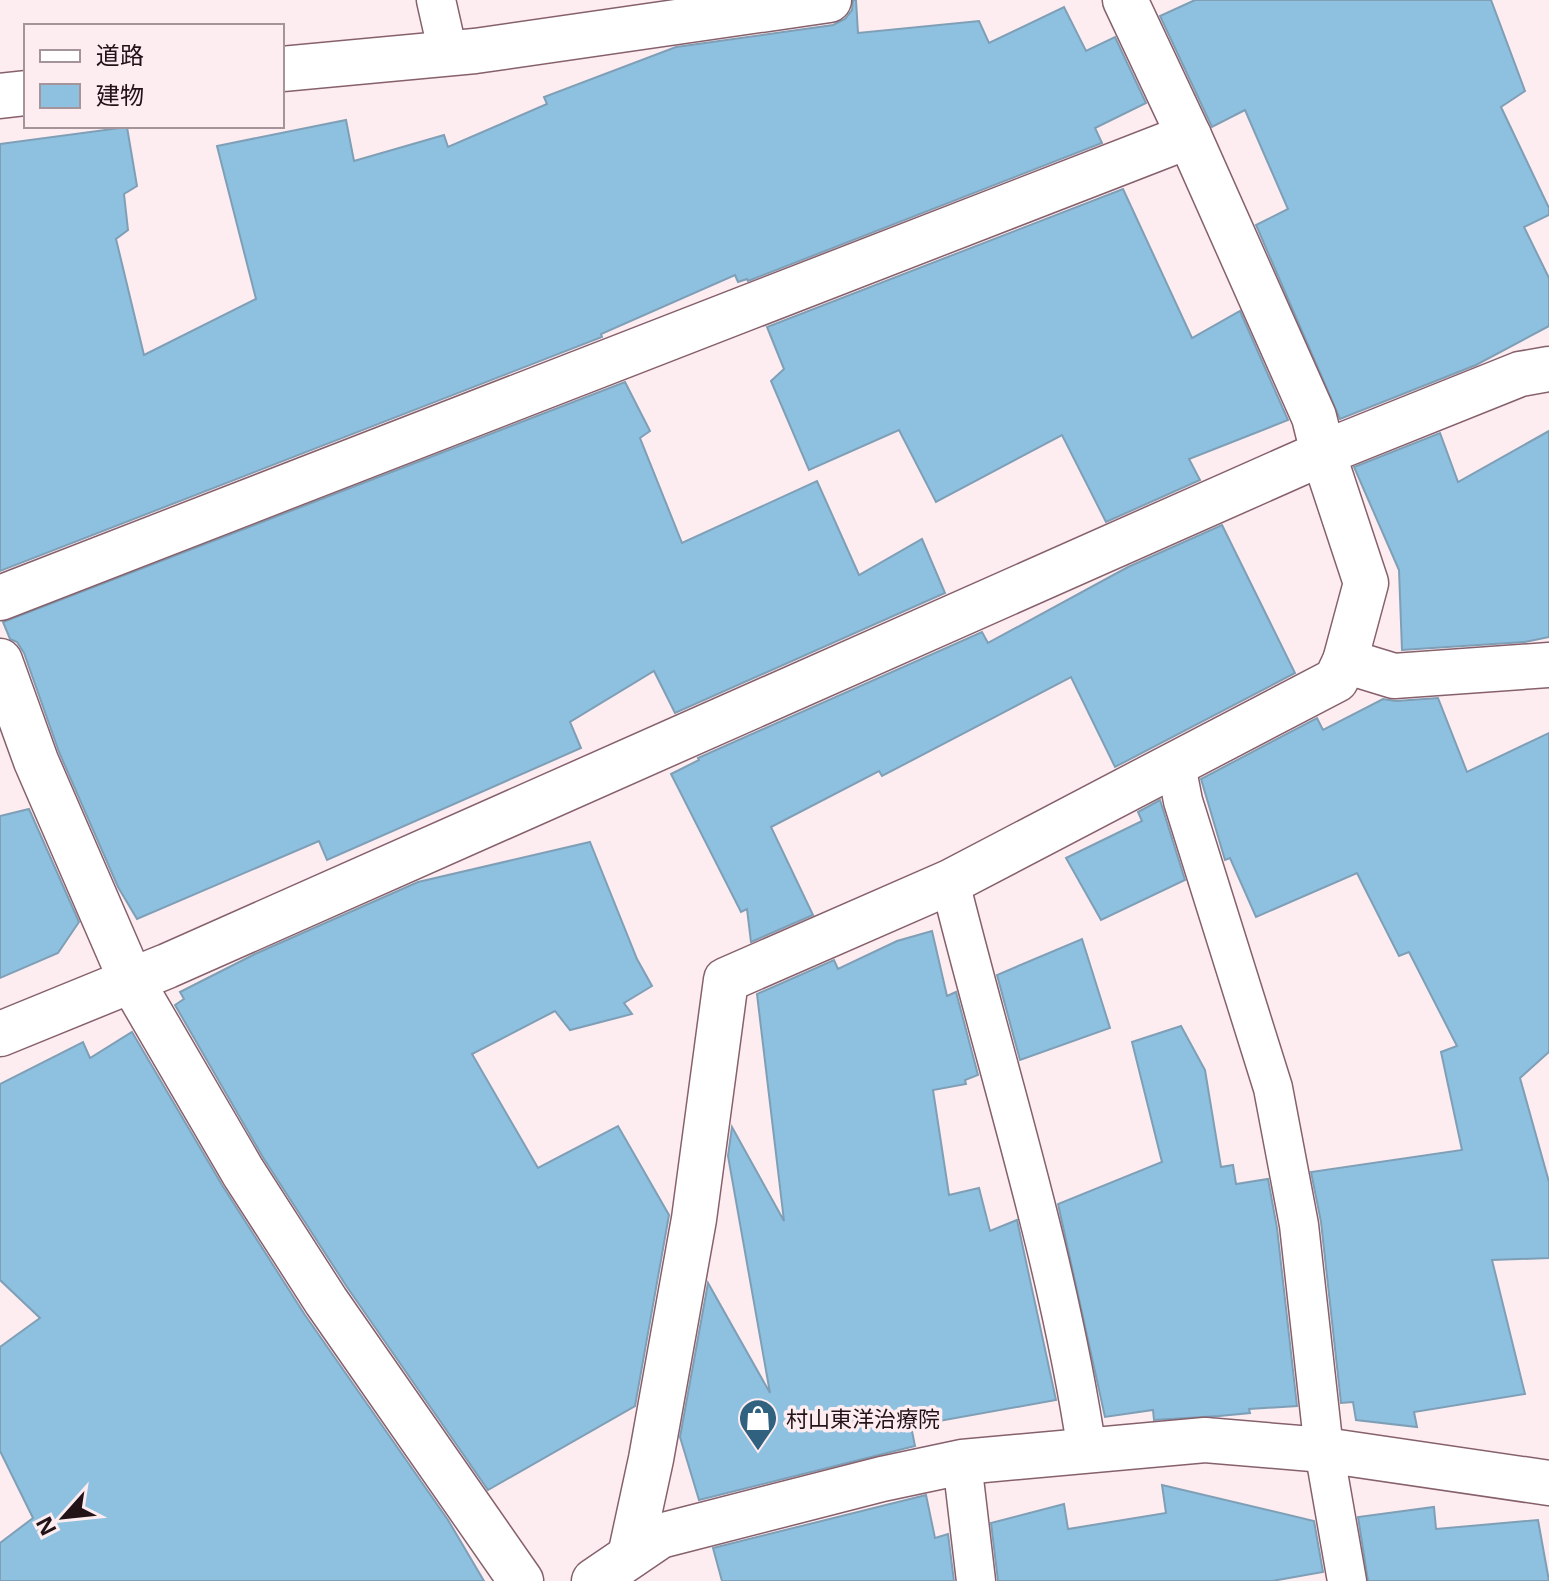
<svg xmlns="http://www.w3.org/2000/svg" width="1549" height="1581" font-family="'Open Sans','Noto Sans JP',sans-serif">
<style>
.building{fill:#8ec0e0;stroke:#7e9fb6;stroke-width:2}
.lines{fill:none;stroke-linecap:round;stroke-linejoin:round}
.lane-casing{stroke:#86616b;stroke-width:41}
.street-casing{stroke:#86616b;stroke-width:47}
.lane{stroke:#fff;stroke-width:38}
.street{stroke:#fff;stroke-width:44}
.labels{text-anchor:middle;dominant-baseline:central;stroke-width:7;stroke-linejoin:round;paint-order:stroke}
.poi-label{font-size:22px;fill:#221318;stroke:#fdecf0;text-anchor:start}
</style>
<rect width="100%" height="100%" fill="#fdecf0"/>
<!-- building -->
<g class="building">
<path d="M853 0H856L858 33 979 21 989 43 1064 7 1086 51 1115 37 1146 103 1095 128 1102 143 748 281 747 279 738 282 735 275 601 334 602 337 0 571V144L127 127 137 186 124 194 128 230 116 239 144 355 256 299 217 146 346 120 354 161 444 135 448 147 547 104 544 97 676 47 833 25 845 19 852 10Z"/>
<path d="M1195 0H1491L1525 91 1501 107 1549 208V215L1524 227 1549 278V326L1476 365 1340 419 1256 225 1288 209 1245 110 1212 127 1160 16Z"/>
<path d="M1123 189 1192 338 1240 311 1288 420 1189 459 1200 480 1106 522 1062 435 936 502 899 430 809 470 771 381 784 369 767 327Z"/>
<path d="M625 382 650 431 640 438 682 543 817 481 859 575 922 539 945 593 675 713 654 671 570 722 581 748 327 860 319 841 137 919 118 887 59 752 24 653 17 642 10 639 3 622Z"/>
<path d="M1549 431V637L1525 642 1402 650 1399 570 1354 467 1440 433 1458 482Z"/>
<path d="M1222 525 1295 673 1115 767 1071 677 882 776 879 771 771 827 813 915 751 942 747 909 741 912 671 774 699 760 698 758 982 632 988 643 1128 567Z"/>
<path d="M1438 698 1467 772 1549 733V1052L1520 1078 1549 1182V1258L1492 1260 1525 1394 1414 1412 1417 1427 1356 1420 1353 1402 1341 1403 1321 1222 1311 1172 1462 1150 1441 1052 1457 1046 1409 952 1399 956 1357 873 1256 917 1230 858 1225 860 1201 779 1317 718 1323 730 1383 699 1396 701Z"/>
<path d="M1160 800 1185 880 1101 920 1066 858 1142 821 1138 812Z"/>
<path d="M29 809 79 922 58 953 0 978V816Z"/>
<path d="M590 842 637 959 652 986 624 1003 632 1014 570 1030 555 1011 472 1054 538 1168 618 1126 669 1215 635 1406 488 1490 347 1287 264 1159 175 1005 184 999 180 992 255 954 418 882Z"/>
<path d="M932 931 947 996 956 992 978 1075 965 1080 966 1084 933 1090 949 1195 979 1188 990 1231 1017 1220 1056 1400 911 1426 915 1446 699 1500 680 1437 708 1283 770 1393 728 1156 732 1127 784 1221 757 994 834 960 838 969 897 941Z"/>
<path d="M1082 939 1110 1028 1020 1060 997 975Z"/>
<path d="M1181 1026 1205 1070 1221 1167 1233 1165 1236 1184 1268 1179 1277 1228 1297 1406 1249 1409 1250 1413 1219 1416 1154 1420 1153 1410 1105 1417 1058 1204 1162 1162 1132 1042Z"/>
<path d="M132 1032 222 1185 305 1315 448 1520 484 1581H0V1543L33 1518 0 1451V1347L40 1318 0 1280V1084L83 1042 90 1058Z"/>
<path d="M1162 1485 1314 1521 1323 1572 1272 1581H998L991 1523 1064 1504 1068 1529 1166 1513Z"/>
<path d="M926 1495 935 1538 948 1534 954 1581H722L713 1548Z"/>
<path d="M1434 1507 1436 1529 1538 1520 1549 1581H1368L1358 1517Z"/>
</g>
<g class="lines">
<defs>
<g id="lane">
<path d="M436 0 448 53"/>
<path d="M1176 765 1183 801 1273 1088 1299 1225 1324 1450 1347 1581"/>
<path d="M950 882C997 1071 1058 1258 1087 1451"/>
<path d="M962 1462 976 1581"/>
</g>
<g id="street">
<path d="M1125 0 1189 136 1314 417 1323 453 1366 583 1345 661"/>
<path d="M282 69 475 51 829 0"/>
<path d="M0 96 26 93"/>
<path d="M0 598 1189 136"/>
<path d="M0 661 36 761 131 980 243 1172 326 1301 521 1581"/>
<path d="M0 1034 167 966 1323 453 1520 374 1549 369"/>
<path d="M630 1556 651 1459 694 1219 726 980 950 882 1336 680 1345 661 1394 676 1549 665"/>
<path d="M594 1581 660 1536 882 1479 962 1462 1205 1440 1324 1450 1549 1483"/>
</g>
</defs>
<!-- lane casing -->
<use href="#lane" class="lane-casing"/>
<!-- street casing -->
<use href="#street" class="street-casing"/>
<!-- lane -->
<use href="#lane" class="lane"/>
<!-- street -->
<use href="#street" class="street"/>
</g>
<!-- icons -->
<defs>
<symbol id="shop-pin" viewBox="-11 -11 22 30"><path d="M0 17L-7.5 6A9.5 9.5 0 1 1 7.5 6Z" fill="#30617f" stroke="#fdecf0"/><path d="M-5-2.5h2.3a2.7 3.5 0 0 1 5.4 0H5L5.5 6h-11ZM-1.5-2.5h3a1.5 2.3 0 0 0-3 0Z" fill="#fff"/></symbol>
</defs>
<g fill-rule="evenodd">
<use href="#shop-pin" x="736" y="1396" width="44" height="60"/>
</g>
<g class="labels">
<!-- poi labels -->
<g class="poi-label">
<text x="786" y="1418">村山東洋治療院</text>
</g>
</g>
<!-- legend -->
<rect x="24" y="24" width="260" height="104" fill="#fdecf0" stroke="#a5959a" stroke-width="2"/>
<rect x="40" y="50" width="40" height="12" fill="#ffffff" stroke="#a5959a" stroke-width="2"/>
<text x="96" y="64" font-size="24" fill="#221318">道路</text>
<rect x="40" y="84" width="40" height="24" fill="#8ec0e0" stroke="#a5959a" stroke-width="2"/>
<text x="96" y="104" font-size="24" fill="#221318">建物</text>
<!-- north arrow -->
<g transform="translate(64 1517) rotate(243)" stroke="#fdecf0" stroke-width="6" paint-order="stroke">
<path d="M0-6L14 30L0 20L-14 30Z" fill="#221318"/>
<text y="-12" font-size="22" font-weight="bold" text-anchor="middle" fill="#221318">N</text>
</g>
</svg>
